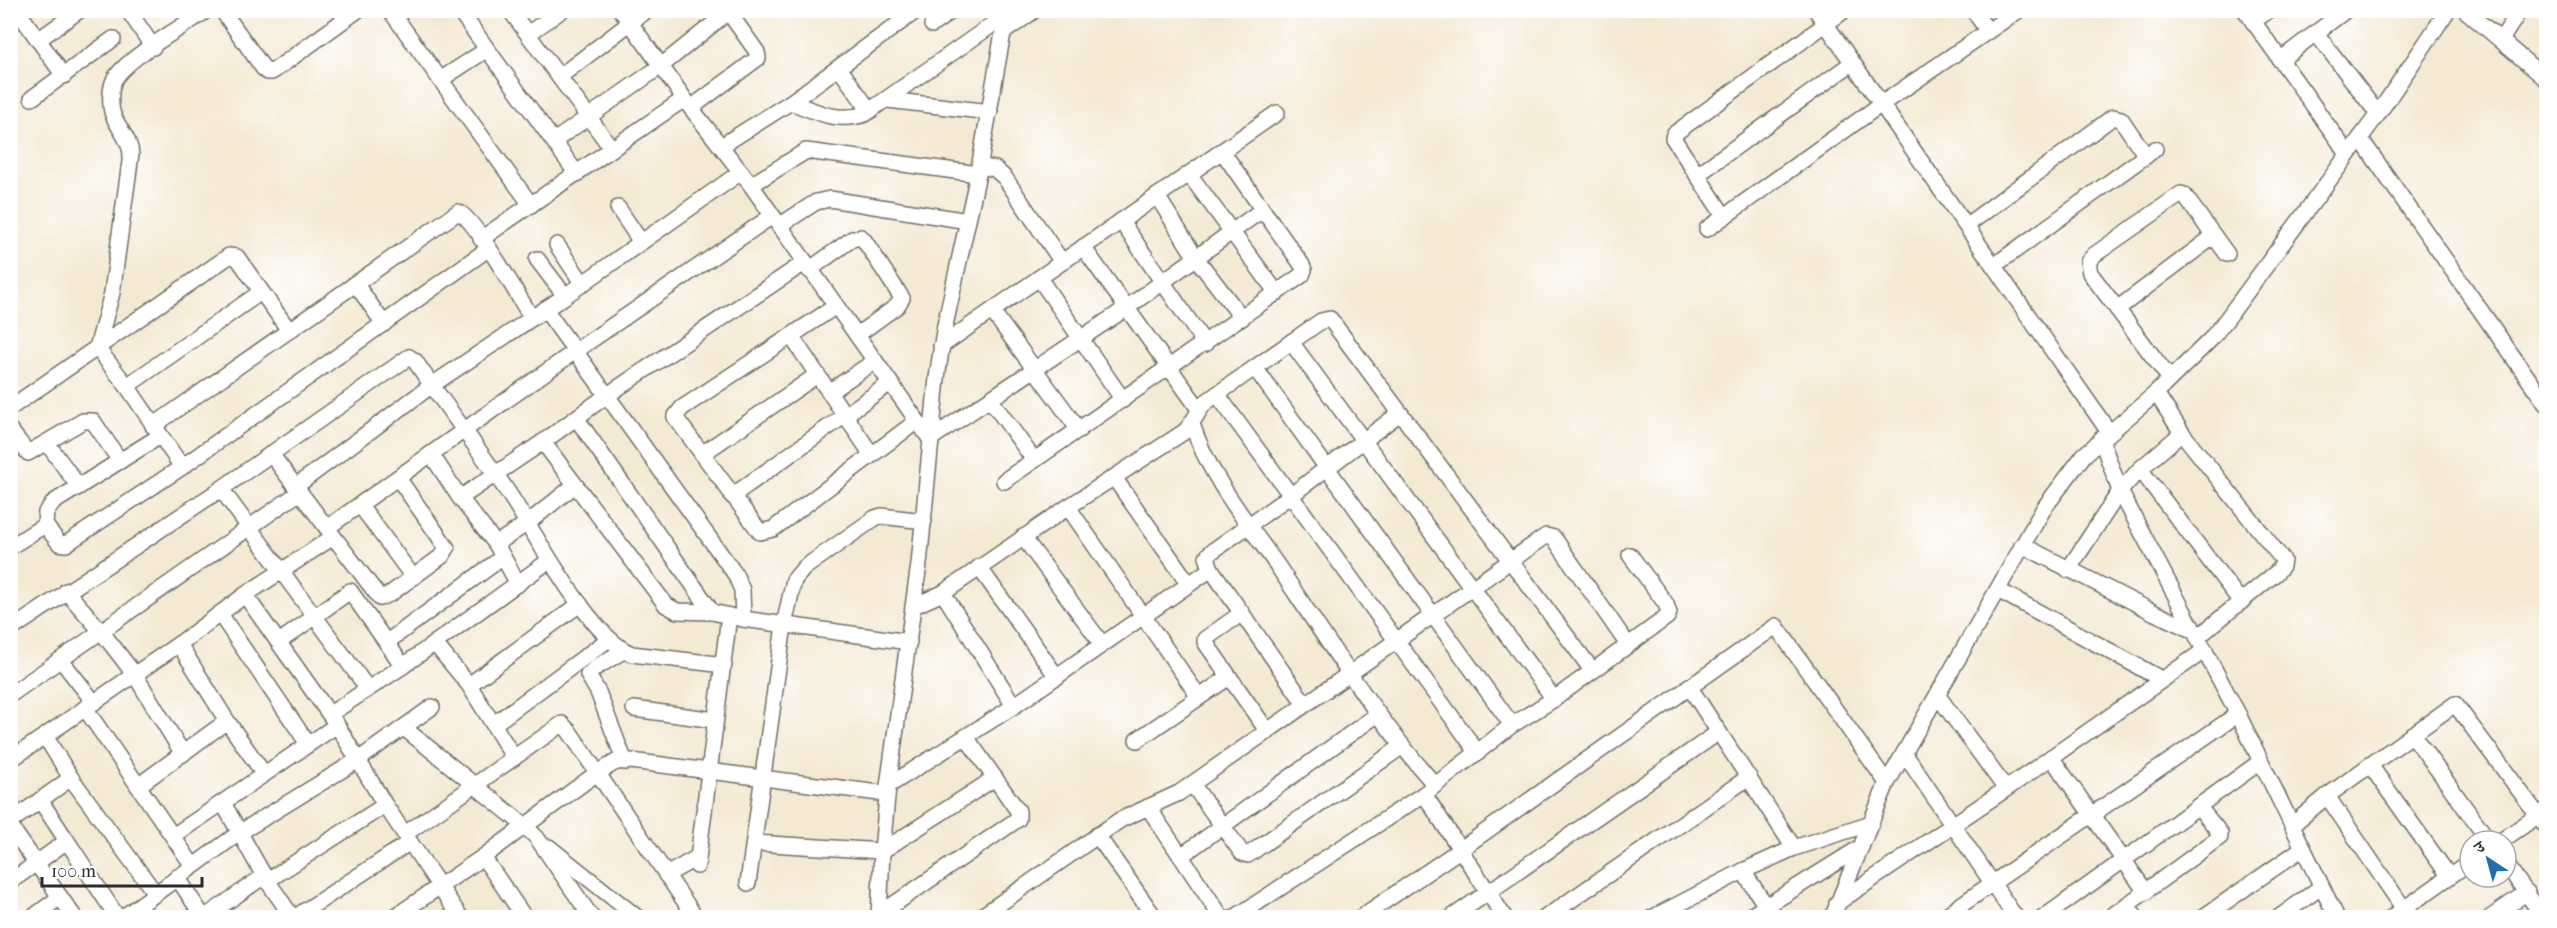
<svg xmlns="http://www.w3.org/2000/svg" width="2557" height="928" font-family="'IM FELL French Canon','Noto Serif Devanagari',serif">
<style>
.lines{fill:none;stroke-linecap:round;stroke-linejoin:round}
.minor-casing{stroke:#716e66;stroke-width:18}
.minor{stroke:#fff;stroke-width:15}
</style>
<rect width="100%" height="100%" fill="#fff"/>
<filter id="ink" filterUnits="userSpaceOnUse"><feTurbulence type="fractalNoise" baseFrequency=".0167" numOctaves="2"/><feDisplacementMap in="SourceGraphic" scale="12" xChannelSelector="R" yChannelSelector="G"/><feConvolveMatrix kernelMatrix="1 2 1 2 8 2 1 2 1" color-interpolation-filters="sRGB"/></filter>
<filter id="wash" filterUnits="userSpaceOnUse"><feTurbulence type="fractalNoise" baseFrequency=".008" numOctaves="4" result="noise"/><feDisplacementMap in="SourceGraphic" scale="24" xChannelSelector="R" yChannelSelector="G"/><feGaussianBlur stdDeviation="1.35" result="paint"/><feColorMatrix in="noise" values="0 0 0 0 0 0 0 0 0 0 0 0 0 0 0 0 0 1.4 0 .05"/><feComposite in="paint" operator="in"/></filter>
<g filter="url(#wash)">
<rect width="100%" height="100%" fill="#f4e9d3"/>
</g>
<g filter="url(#ink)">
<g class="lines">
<defs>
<g id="minor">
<path d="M17 10 64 76"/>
<path d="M128 10 153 47"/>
<path d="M222 10 263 68 267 72H272L358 10"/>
<path d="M390 10 531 205"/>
<path d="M459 10 577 174"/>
<path d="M510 10 612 149"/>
<path d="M621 10 691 108 751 185 930 439 1125 309 1255 215 1260 212 1268 217 1302 265 1304 270 1302 275 1004 481"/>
<path d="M1816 10 2109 432"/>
<path d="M1973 10 1988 31"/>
<path d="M2245 10 2348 154"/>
<path d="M2465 10 2546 79"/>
<path d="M2253 22 2269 10"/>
<path d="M932 25 953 10"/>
<path d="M1004 32 1035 10"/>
<path d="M2316 33 2378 114"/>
<path d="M528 34 562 10"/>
<path d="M38 40 80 10"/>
<path d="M2501 40 2520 10"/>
<path d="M2280 60 2346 10"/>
<path d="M839 68 870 111"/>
<path d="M559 77 647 10"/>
<path d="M440 80 486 50"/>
<path d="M32 98 113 39"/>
<path d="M888 100 990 112"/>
<path d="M791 102C816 112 838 123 865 114L1006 15"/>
<path d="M691 108 758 58 757 52 727 10"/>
<path d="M2360 138 2546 404"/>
<path d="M554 141 661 66 728 12"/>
<path d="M721 146 791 102 916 11"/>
<path d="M1222 151 1265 213"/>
<path d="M979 166 995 169 1005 178 1062 262"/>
<path d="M1189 174 1277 293"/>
<path d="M1697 175 1852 63"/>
<path d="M751 185 806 151 978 174"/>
<path d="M1157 196 1196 258 1242 318"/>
<path d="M618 208 641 242"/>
<path d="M1724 216 1673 138 1674 134 1845 10"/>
<path d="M1121 221 1205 344"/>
<path d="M1967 225 2113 117 2121 119 2146 156"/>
<path d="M779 226 816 202 830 199 968 221"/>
<path d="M1707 229 1880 105 2019 10"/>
<path d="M481 239 684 99"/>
<path d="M557 245 583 284"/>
<path d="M1083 247 1199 409"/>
<path d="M537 259 565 296"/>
<path d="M1995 265 2155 149"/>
<path d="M809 270 852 239 861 237 864 240 902 298 897 306 857 335"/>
<path d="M1039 278 1123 400"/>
<path d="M355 283 384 324"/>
<path d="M836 306 682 408 675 417 760 532 773 529 917 421"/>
<path d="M545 309 735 574 742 590 743 619"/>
<path d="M2117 309 2214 236"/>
<path d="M992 311 1079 430"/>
<path d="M791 336 872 455"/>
<path d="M1291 342 1554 699"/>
<path d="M941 346 1277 113"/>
<path d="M1255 368 1512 725"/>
<path d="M2170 379 2090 273 2088 262 2094 255 2181 194 2184 195 2227 254"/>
<path d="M127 386 261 292"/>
<path d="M829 392 875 361"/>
<path d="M2156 393 2182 433 2283 560 2282 566 2277 572 2198 637"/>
<path d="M1217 394 1478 753"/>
<path d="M990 399 1034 460"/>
<path d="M10 408 229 256 237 257 288 329"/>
<path d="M577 419 712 612 743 619 909 642"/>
<path d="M1192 424C1209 476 1246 521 1277 565 1327 640 1375 717 1435 785"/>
<path d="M153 426 458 212C474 217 520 299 531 317"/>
<path d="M10 430 28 453 83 421H93L120 461"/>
<path d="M2101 439 2120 491 2238 714 2337 918"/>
<path d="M543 442 666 605 677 611 712 612"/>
<path d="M47 443 79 487"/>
<path d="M271 454 380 598 390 594 442 556 447 548 398 478"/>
<path d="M431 454 460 498 496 544 518 584"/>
<path d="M702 454 817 375"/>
<path d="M182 467 127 386 97 348 112 293 131 154C130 138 117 128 112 112 110 103 110 89 114 80 126 58 184 26 207 10"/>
<path d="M2140 469 2241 602"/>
<path d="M1115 479 1189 584"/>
<path d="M296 486 432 385 565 296 741 172"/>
<path d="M221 489 368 689"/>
<path d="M732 496 890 383"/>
<path d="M460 498 543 442 606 396 804 263"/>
<path d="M360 505 413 577"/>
<path d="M1068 507 1199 697"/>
<path d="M45 525 59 543 66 544 182 467 488 249"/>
<path d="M327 528 574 352 772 216"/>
<path d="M1023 537 1102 644"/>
<path d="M496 544 529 522 575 485"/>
<path d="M2022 545 2155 613 2194 631"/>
<path d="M10 547 45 525 46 512 54 502 160 436"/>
<path d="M979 567 1057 677"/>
<path d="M2068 570 2120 491 2140 469 2182 433"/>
<path d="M1998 590 2161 679"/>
<path d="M66 591 101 631 135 675 183 754"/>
<path d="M943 593 1014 706"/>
<path d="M245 595 337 725 385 805 461 918"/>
<path d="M914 606 943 593 1068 507 1184 432C1194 423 1197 411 1206 402L1321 321 1330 319 1592 670"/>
<path d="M1242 613 1205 639V642L1268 732"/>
<path d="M220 614 308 744"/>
<path d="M10 630 221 489 409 357 415 361C444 404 476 445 505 488 533 528 589 638 632 654L724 665"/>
<path d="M279 642 350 591 403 666"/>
<path d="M387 642 503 557"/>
<path d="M179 644 227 721 264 774"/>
<path d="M435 644 469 685 514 758"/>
<path d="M623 651 595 668 588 675 598 692 625 762"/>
<path d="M61 660 93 701"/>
<path d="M469 685 580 604"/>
<path d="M1689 686 1794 848"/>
<path d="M10 695 300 492"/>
<path d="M1938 696 2006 789"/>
<path d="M1305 704 1211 569 1207 557 1211 552 1290 496 1400 413"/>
<path d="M85 708 193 866"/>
<path d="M634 709 715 720"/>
<path d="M330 714 403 666 550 560"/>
<path d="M494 724 609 639"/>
<path d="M404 728 525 826 537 838 592 918"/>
<path d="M2412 734 2489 841"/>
<path d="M45 736 71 778 155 893"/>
<path d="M1137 740 1229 677"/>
<path d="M1904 753 2016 918"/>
<path d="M2051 757 2146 892"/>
<path d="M10 760 179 644 245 595 333 537"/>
<path d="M2370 765 2449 876"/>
<path d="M1192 784 1242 853 1248 855 1401 747"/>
<path d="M138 786 227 721"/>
<path d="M888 786 1014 706 1211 569"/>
<path d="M1424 794 1505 918"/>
<path d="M2327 796 2404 909"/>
<path d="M40 800 67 841"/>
<path d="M223 803 264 876 293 918"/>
<path d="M1148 807 1222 918"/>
<path d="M10 822 71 778"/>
<path d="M2292 825 2327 796 2455 704 2546 826"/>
<path d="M10 826 75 918"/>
<path d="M405 834 562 724 569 731 696 918"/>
<path d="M1097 835 1155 918"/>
<path d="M173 836 337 725"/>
<path d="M2501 841 2546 810"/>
<path d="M754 843 882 851 995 778"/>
<path d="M549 847 638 918"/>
<path d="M1181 856 1378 714"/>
<path d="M483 857 525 918"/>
<path d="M2506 864 2544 918"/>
<path d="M697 866 729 616"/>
<path d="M1743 871 1766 906"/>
<path d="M666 875 698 857"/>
<path d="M177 877 204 918"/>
<path d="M268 880 385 805"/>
<path d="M10 882 67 841 118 918"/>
<path d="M748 883 784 625 794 580 804 568 875 518 881 516 924 521"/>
<path d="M1837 903 2006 789 2205 650"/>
<path d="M2127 905 2136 918"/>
<path d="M32 918 60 897"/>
<path d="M122 918 239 833 358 760 432 707"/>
<path d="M204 918 264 876"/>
<path d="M294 918 410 842"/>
<path d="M393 918 483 857 597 773 616 762 631 761 887 794"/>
<path d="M874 918 1018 819V811L966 737"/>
<path d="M879 918 882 851 888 786 919 564 937 378 944 330 978 174 1007 10"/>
<path d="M979 918 1120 820 1179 793 1546 536 1554 538 1628 645"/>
<path d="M1234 918 1424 794 1512 725 1554 699 1667 617 1669 613 1666 604 1630 555"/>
<path d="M1360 918 1461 849 1776 626 1887 783"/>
<path d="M1451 918 1719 732"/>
<path d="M1545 918 1749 777"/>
<path d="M1652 918 1743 871 1794 848 1871 823"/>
<path d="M1747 918 1861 847"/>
<path d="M1832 918 1887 783 2044 508 2084 455 2156 393 2210 340 2226 320 2378 114 2448 10"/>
<path d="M1942 918 2238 714"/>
<path d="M2043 918 2260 762"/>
<path d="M2109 918 2220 837V833L2198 806"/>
<path d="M2202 918 2303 848"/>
<path d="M2278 918 2321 887"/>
<path d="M2391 918 2470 862"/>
<path d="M2490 918 2527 892"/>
</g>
</defs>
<!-- minor casing -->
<use href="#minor" class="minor-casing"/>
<!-- minor -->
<use href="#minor" class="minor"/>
</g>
</g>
<!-- margin -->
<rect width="2557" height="928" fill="none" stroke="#fff" stroke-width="36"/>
<!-- north arrow -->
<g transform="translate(2488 859) rotate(324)"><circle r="28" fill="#ffffff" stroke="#aaaaaa" stroke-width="1.5"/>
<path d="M0-4.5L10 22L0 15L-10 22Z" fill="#1f6fb2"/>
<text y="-9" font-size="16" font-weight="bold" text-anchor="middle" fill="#2b2b2b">उ</text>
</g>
<!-- scale -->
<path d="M42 877v9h160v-9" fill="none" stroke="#2b2b2b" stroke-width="3"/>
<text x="51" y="877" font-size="18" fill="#2b2b2b" stroke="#ffffff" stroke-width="4.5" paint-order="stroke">100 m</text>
</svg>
